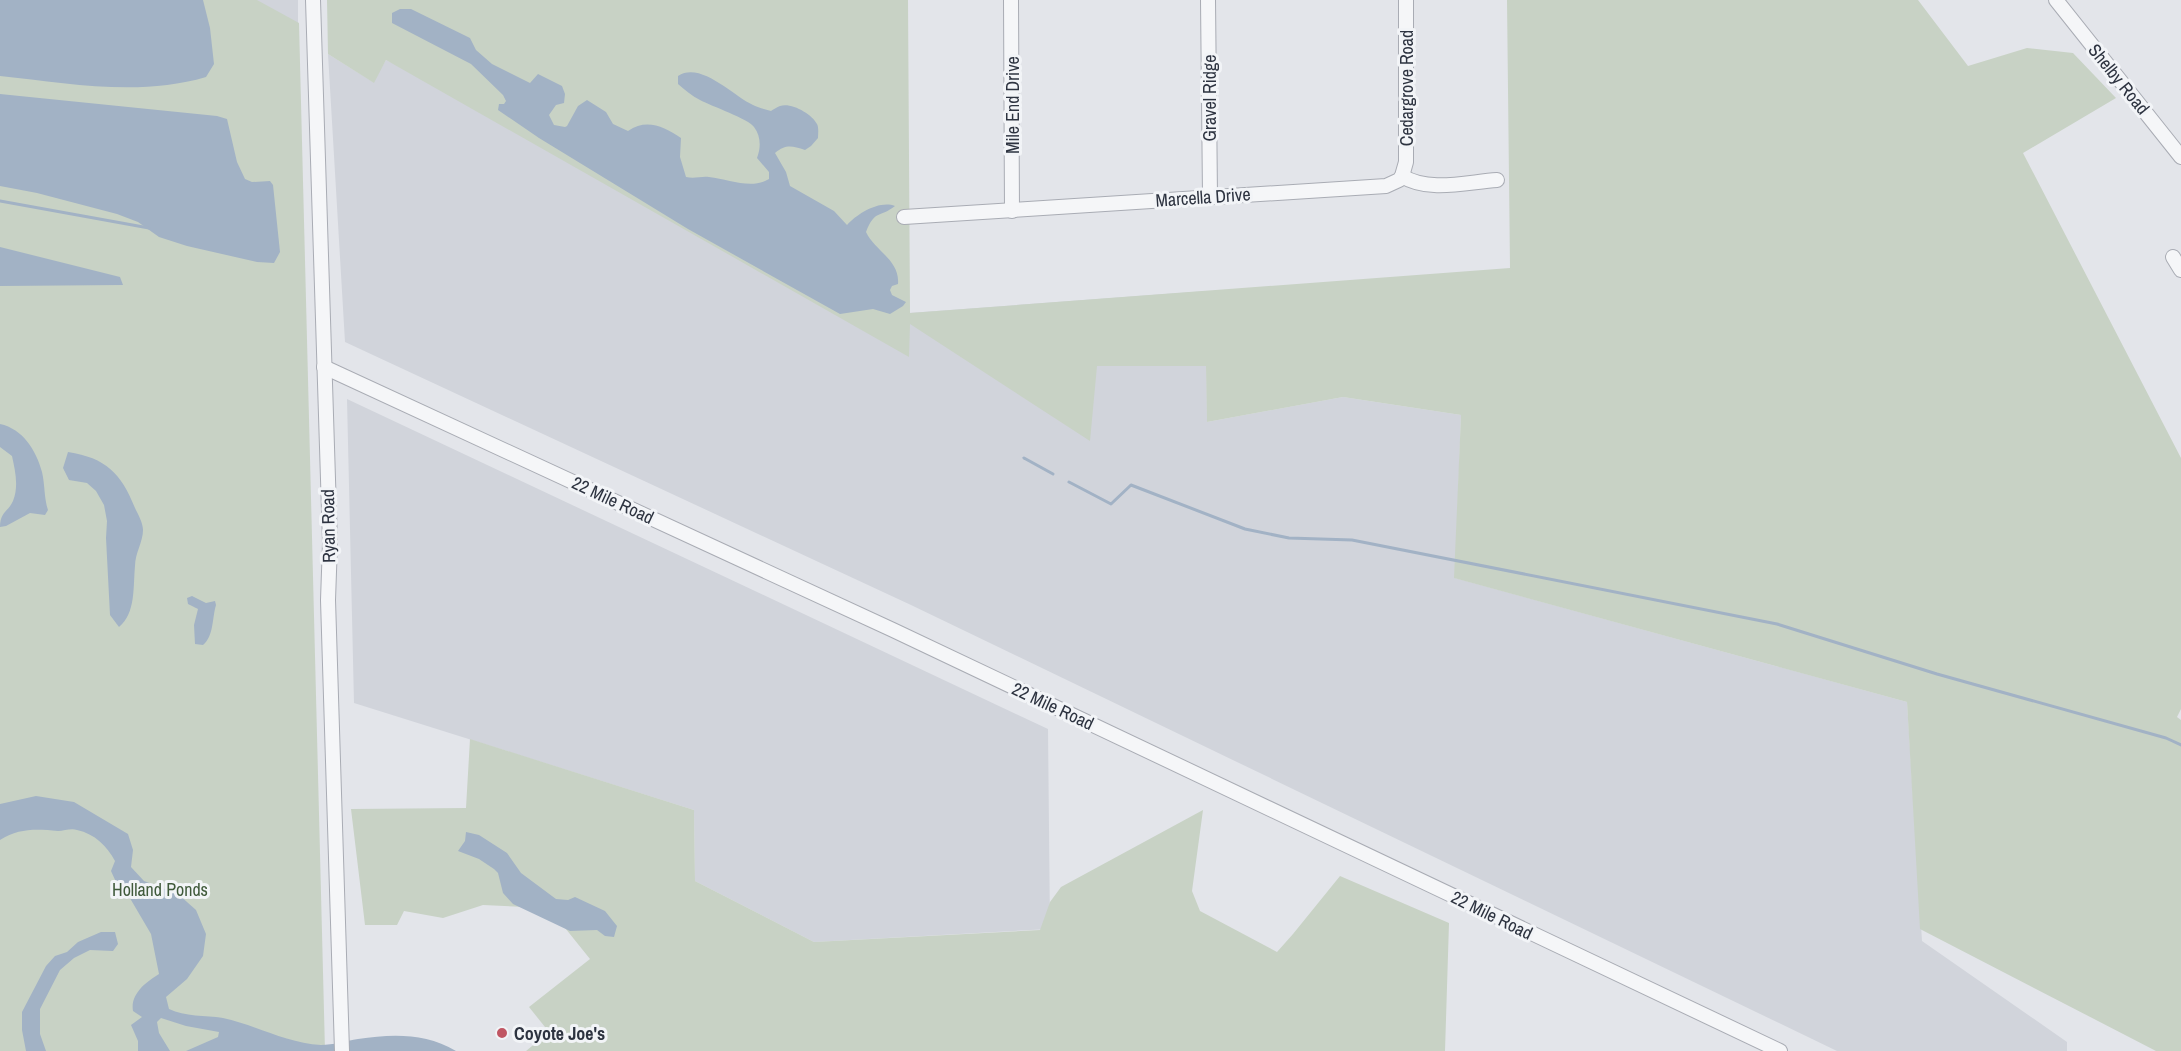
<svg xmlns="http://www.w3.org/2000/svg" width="2181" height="1051" font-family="'Archivo Narrow',sans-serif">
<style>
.built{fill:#d1d4db}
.green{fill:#c8d2c5}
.water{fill:#a2b2c5}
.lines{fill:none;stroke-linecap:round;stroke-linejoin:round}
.stream{stroke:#a2b2c5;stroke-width:3}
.minor-casing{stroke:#a9acb4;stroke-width:16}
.minor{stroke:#f5f6f8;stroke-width:14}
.poi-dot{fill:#c05663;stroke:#f2f4f7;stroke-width:2}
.labels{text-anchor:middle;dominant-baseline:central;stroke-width:6;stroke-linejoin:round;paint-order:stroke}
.street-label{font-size:18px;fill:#2d3340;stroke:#f2f4f7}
.park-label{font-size:18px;fill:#405a3b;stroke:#f2f4f7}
.poi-label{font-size:18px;font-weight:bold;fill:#2d3340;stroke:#f2f4f7;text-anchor:start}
</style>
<rect width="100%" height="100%" fill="#e3e5ea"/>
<!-- built -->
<g class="built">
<path d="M250 0H298V26Z"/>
<path d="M328 54 373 82 386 60 909 313 1206 291 1207 422 1343 397 1461 415 1455 578 1907 702 1922 941 2067 1042V1051H1837L911 605 345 342Z"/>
<path d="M347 399 1048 729 1050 929 814 942 695 881 694 810 354 703Z"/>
</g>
<!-- green -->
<g class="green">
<path d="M0 0H257L299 23 325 1051H0Z"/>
<path d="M327 0H908L910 313 1510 268 1507 0H1918L1968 66 2027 48 2073 53 2116 98 2023 153 2181 458V709L2177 717 2181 720V1051H2156L1920 929 1907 702 1454 578 1461 415 1343 397 1207 422 1206 366H1097L1090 441 910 324 909 357 386 60 374 83 328 54Z"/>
<path d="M470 739 694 810 695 881 814 942 1040 930 1050 902 1061 887 1203 810 1192 891 1200 911 1277 952 1293 934 1340 876 1449 923 1445 1051H526L549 1032 529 1007 590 959 549 908 483 905 443 918 404 911 397 925H365L351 809 466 808Z"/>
</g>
<!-- water -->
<g class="water">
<path d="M0 0H203L210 28 214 64 206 77C139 97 67 83 0 76Z"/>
<path d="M400 9H411L470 38 476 50 492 64 530 83 538 74 562 86 565 94 564 103 556 105 549 115 554 125 565 127 567 126 578 106 587 100 606 112 613 124 628 131C647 118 664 127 681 138L680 157 686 177C695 179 701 176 709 177 729 179 751 190 769 179V172L757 158C761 148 761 136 754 127 749 119 711 106 700 100 692 96 685 90 678 84V76C701 61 733 96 753 105 759 108 765 109 771 111 774 109 777 107 780 106 791 102 812 114 817 124 819 128 818 134 818 138L811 146 805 150C792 146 786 144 775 153L786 172 790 186 834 211 847 225C857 214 879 200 895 206 880 218 875 209 866 232 875 251 900 260 898 284L892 286 890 290 892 295 906 302 903 306 890 314 873 309 840 314 688 229 539 138 498 110 499 104H504L506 101 503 95 471 64 392 23V13Z"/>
<path d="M0 94 217 116 227 119 237 162 245 179 252 182 270 181 273 185 280 252 274 263 257 262 187 246 159 237 138 222 117 214 37 193 0 186Z"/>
<path d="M0 247 120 277 123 285 0 286Z"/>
<path d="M0 424C23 429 36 450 42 472 45 485 44 498 48 510L45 515 30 513 6 526 0 527C0 512 8 512 13 501 19 486 15 470 12 456L0 447Z"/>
<path d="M68 452C106 458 121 473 135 508 138 514 143 523 143 530 143 542 135 553 135 566 133 587 136 613 119 627L110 615 106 538 107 521 104 505 96 491 87 483 69 480 63 468Z"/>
<path d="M192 596 206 603 215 601 216 605C212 618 214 636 203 645L195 644 194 625 198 609 188 604 187 598Z"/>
<path d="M36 796 74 802 128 834 133 850 131 867 144 881 178 894 196 910 206 934 203 956 187 979 166 997 169 1009C185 1017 205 1015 223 1018 256 1025 286 1043 321 1045 333 1045 346 1041 358 1039 393 1034 425 1033 456 1051H186L218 1037 219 1032 186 1026 161 1018 157 1022 159 1033 170 1051H138V1041L131 1025 142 1017 133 1011C130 994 146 982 159 974L151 934 124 888 116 882 111 871 115 861C107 846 95 834 77 830 71 828 64 831 58 831 36 829 19 828 0 840V804Z"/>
<path d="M466 832 479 835 507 853 521 873 556 899 568 900 575 897 605 911 617 926 614 937 605 936 597 930 570 931 513 904 503 893 498 873 494 869 479 859 458 851 465 841Z"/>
<path d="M101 932H115L118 944 113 951 90 950 74 958 60 970 40 1009V1034L46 1051H26L22 1030V1012L46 966 55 956 67 952 78 942Z"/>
</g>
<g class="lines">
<!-- stream -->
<g class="stream">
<path d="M0 201 149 228"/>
<path d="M1024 458 1053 474"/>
<path d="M1069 482 1111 504 1131 485 1245 529 1289 538 1352 540 1777 624 1937 674 2166 738 2181 745"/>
</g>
<defs>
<g id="minor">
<path d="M313 0 330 543 328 600 342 1051"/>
<path d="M1011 0 1012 211"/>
<path d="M1208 0 1210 196"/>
<path d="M2056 0 2181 157"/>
<path d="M1402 176C1429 193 1467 182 1497 180"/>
<path d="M904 217 1386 186 1399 180 1402 176 1406 162V0"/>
<path d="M2173 257 2181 270"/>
<path d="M324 367 893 630 1780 1051"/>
</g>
</defs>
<!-- minor casing -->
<use href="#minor" class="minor-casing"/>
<!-- minor -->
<use href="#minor" class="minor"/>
</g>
<!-- markers -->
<circle class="poi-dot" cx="502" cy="1033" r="6"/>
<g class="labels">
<!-- street labels -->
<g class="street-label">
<text transform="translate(2119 79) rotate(51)">Shelby Road</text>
<text transform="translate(1406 88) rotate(-90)">Cedargrove Road</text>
<text transform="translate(1209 98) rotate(-90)">Gravel Ridge</text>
<text transform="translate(1012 105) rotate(-90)">Mile End Drive</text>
<text transform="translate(1203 197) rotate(-4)">Marcella Drive</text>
<text transform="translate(613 500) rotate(25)">22 Mile Road</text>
<text transform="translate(328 526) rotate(-91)">Ryan Road</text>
<text transform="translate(1053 706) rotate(25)">22 Mile Road</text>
<text transform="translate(1492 915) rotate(26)">22 Mile Road</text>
</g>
<!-- park labels -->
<g class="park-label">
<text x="160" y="889">Holland Ponds</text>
</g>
<!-- poi labels -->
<g class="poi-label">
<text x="514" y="1033">Coyote Joe's</text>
</g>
</g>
</svg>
